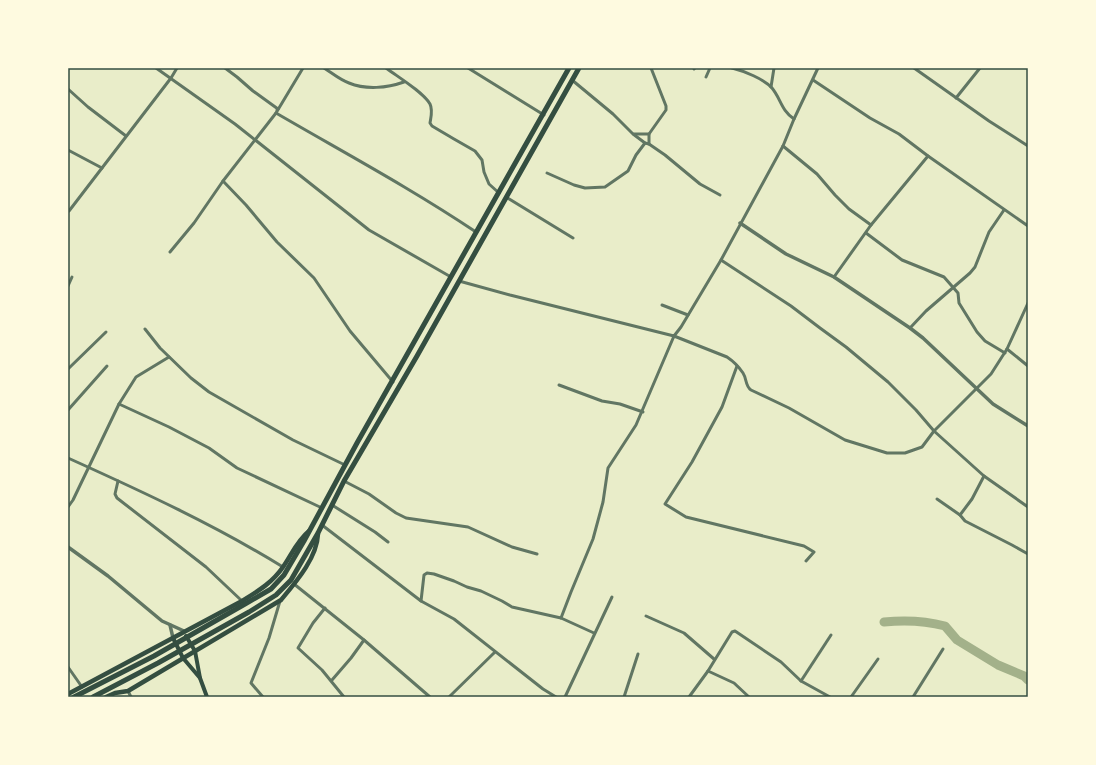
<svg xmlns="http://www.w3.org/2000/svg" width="1096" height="765" font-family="Rubik,sans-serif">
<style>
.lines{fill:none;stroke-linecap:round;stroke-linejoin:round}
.river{stroke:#a3b18a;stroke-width:9}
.minor{stroke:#617663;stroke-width:3}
.tertiary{stroke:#617663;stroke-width:3.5}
.secondary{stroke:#344e41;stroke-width:4}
.primary{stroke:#344e41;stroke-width:4.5}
.trunk{stroke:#344e41;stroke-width:5}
.neatline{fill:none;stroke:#344e41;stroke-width:1.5}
</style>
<rect width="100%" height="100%" fill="#e9edc9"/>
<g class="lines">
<!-- river -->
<path class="river" d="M884 622C904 620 926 621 945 626L957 640 998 665 1024 676 1028 680"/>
<!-- minor -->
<g class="minor">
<path d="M156 68 235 124 369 230 451 277"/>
<path d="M225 68 237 77 253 91 278 109 277 110"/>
<path d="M324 68C332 73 340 80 349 83 366 90 387 88 404 82"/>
<path d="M386 68C398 77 423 92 430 104 433 110 431 117 430 123L432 126 454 139 475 151 482 160 484 172 489 184 499 193"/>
<path d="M468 68 544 115"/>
<path d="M732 68C744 71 764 79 772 88 781 99 781 110 794 119"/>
<path d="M914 68 989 121 1028 146"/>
<path d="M694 69 695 68"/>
<path d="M706 77 710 68"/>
<path d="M572 80 613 114 633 134 645 143 649 144 665 155 700 184 720 195"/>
<path d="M813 80 870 118 899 134 928 156 1028 226"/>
<path d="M771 87 774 68"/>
<path d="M68 89 88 107 126 136"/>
<path d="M956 98 980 68"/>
<path d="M276 113C343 152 412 189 476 232"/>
<path d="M634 134H649"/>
<path d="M649 144V134L666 110V106L651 68"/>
<path d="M783 146 817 174 835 195 849 209 871 225"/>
<path d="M68 150 102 168"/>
<path d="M547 173 574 185 585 188 605 187 628 171 636 155 645 143"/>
<path d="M223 181 246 205 277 242 314 278 350 331 393 382"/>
<path d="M506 197 573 238"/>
<path d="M69 211 171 78 177 68"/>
<path d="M866 233 902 260 944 277 958 293 959 303 977 332 985 341 1005 353"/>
<path d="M170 252 194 223 223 181 276 113 303 68"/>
<path d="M721 260 791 306 820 328 846 347 888 382 916 410 934 431 984 476 1028 507"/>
<path d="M834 277 871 225 928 156"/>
<path d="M459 281 510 295 674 336 681 327 721 260 783 146 794 119 818 68"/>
<path d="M68 286 72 277"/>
<path d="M662 305 688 315"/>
<path d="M910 328 926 311 970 273 975 267 989 232 1004 210"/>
<path d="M145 329 160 348 191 378 209 392 293 440 345 465"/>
<path d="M1007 349 1028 366"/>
<path d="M737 366 722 407 692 462 665 504 686 517 804 546 814 552 806 561"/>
<path d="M68 369 106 332"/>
<path d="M559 385 602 401 620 404 643 412"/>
<path d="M119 404 169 427 209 448 237 468 322 508"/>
<path d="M68 410 107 366"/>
<path d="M68 458C141 491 215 525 283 567"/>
<path d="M118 481 115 494 117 498 206 567 242 601"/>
<path d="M344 481 369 494 396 513 406 518 468 527 512 547 537 554"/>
<path d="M937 499 960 515 965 521 1012 545 1028 554"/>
<path d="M332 505 375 532 388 542"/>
<path d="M68 507 73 500 119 404 136 377 169 357"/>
<path d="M960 515 972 499 984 476"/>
<path d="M322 525 421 601 454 619 543 689 556 697"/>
<path d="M294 584 364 640 430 697"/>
<path d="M421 601 424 575 427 573 434 574 454 581 467 587 481 591 502 601 512 607 561 618 594 633"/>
<path d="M325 608 313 623 298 648 322 670 344 697"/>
<path d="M646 616 684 633 714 659"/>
<path d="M561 618 571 592 593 539 603 502 608 468 636 425 674 336 727 357C733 361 739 367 743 373 747 379 745 386 751 390L789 408 845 440 887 453H905L922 447 934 431 991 374 1007 349 1028 303"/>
<path d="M68 667 82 687"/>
<path d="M708 671 734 683 749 697"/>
<path d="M332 680 351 658 364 640"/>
<path d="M801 681 831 635"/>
<path d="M128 691 131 697"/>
<path d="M263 697 251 683 269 638 280 601"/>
<path d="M449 697 495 652"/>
<path d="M565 697 612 597"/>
<path d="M624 697 638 654"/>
<path d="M689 697 708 671 732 632 735 631 781 662 801 681 830 697"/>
<path d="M851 697 878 659"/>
<path d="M913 697 943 649"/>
</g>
<!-- tertiary -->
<g class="tertiary">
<path d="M740 223 786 254 834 277 910 328 923 338 993 404 1028 426"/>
<path d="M68 547 108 576 162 621 184 631"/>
<path d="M170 625 173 638"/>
</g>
<!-- secondary -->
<g class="secondary">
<path d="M186 636 195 651 200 678 207 697"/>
<path d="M173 638 183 658 200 678"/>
</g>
<!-- primary -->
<g class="primary">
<path d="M68 694 242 601C258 591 272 583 283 567 292 554 297 541 309 531"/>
<path d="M106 697 115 693 128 691 281 600C296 582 317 558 318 534"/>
</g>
<!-- trunk -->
<g class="trunk">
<path d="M74 697 154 656 245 604 271 589 284 575 304 541 357 443 569 68"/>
<path d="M93 697 158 663 249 612 276 595 291 580 318 533 344 481 417 356 579 68"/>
</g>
</g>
<!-- border -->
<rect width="1096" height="765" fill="none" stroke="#fefae0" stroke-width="138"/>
<rect x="69" y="69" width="958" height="627" class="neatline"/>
</svg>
